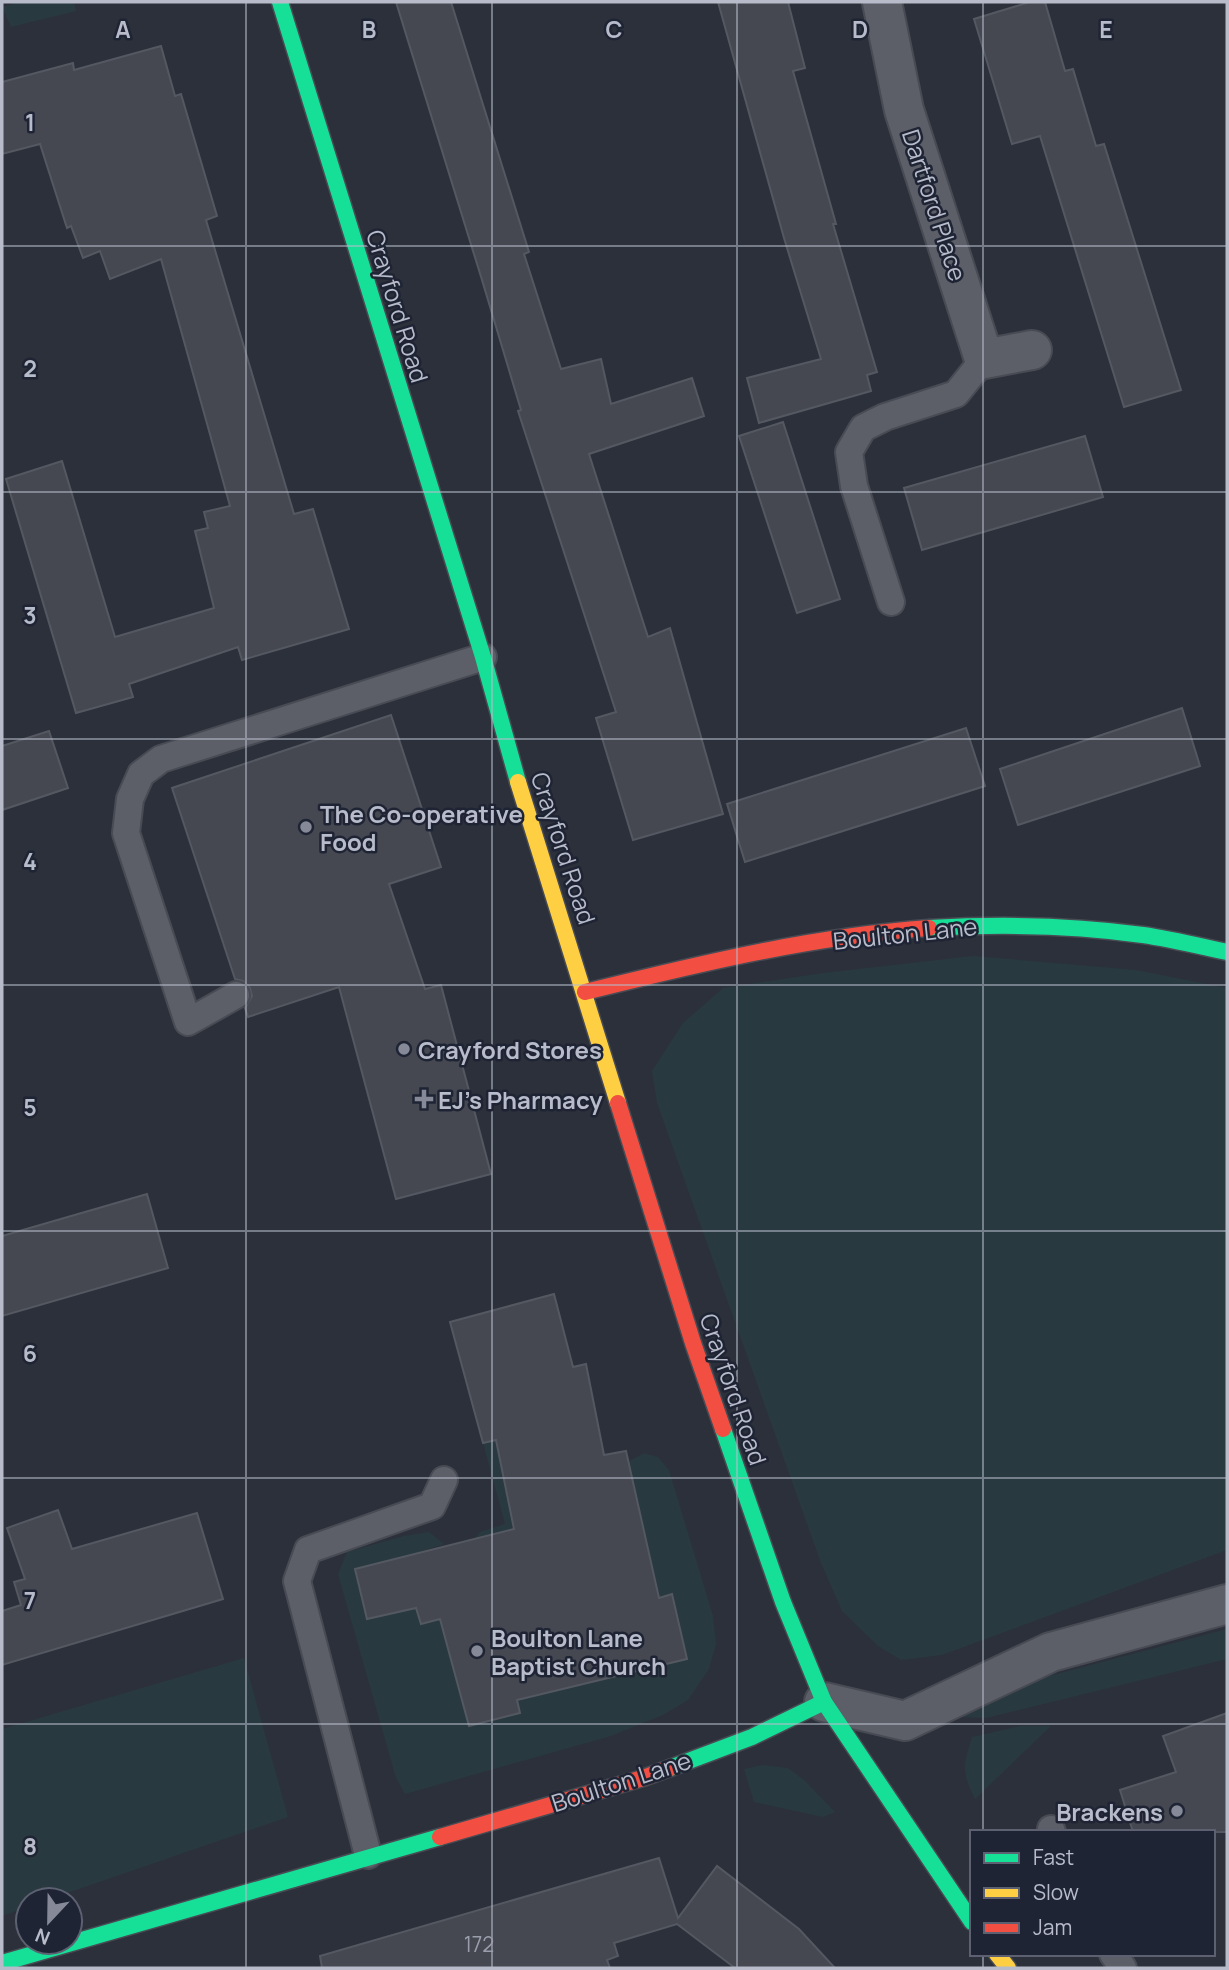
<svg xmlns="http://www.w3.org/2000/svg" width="1229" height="1970" font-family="Manrope,sans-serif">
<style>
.green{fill:#293940}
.building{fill:#454851;stroke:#545861;stroke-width:2}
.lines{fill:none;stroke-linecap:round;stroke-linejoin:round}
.lane-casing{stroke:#484b53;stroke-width:30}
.street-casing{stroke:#484b53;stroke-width:42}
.fast-casing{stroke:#484b53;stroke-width:19}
.slow-casing{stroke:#484b53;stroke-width:19}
.jam-casing{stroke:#484b53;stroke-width:19}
.lane{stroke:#5c5f68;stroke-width:26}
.street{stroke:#5c5f68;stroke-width:38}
.fast{stroke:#16e098;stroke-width:16}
.slow{stroke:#ffcf43;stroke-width:16}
.jam{stroke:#f24e42;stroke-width:16}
.grid{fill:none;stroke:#b7bbca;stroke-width:2;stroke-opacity:0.55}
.poi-dot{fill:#868a98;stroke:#1f2435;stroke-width:2.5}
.labels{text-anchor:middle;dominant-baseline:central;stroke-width:5;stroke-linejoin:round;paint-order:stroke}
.number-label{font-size:21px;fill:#9a9eac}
.street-label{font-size:24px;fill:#b7bbca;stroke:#1f2435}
.poi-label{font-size:24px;font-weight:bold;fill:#b7bbca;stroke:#1f2435;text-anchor:start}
.grid-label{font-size:23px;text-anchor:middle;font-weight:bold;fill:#b7bbca;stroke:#1f2435;stroke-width:5;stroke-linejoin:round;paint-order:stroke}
</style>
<rect width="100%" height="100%" fill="#2c303a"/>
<!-- green -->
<g class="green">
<path d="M19 2H74L76 11 11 27 2 7Z"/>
<path d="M973 956 1136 970 1227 988V1550L942 1655 901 1660 878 1646 842 1611 821 1563 657 1103 652 1071 683 1023 723 988 823 973Z"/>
<path d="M496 1440 506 1490 555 1481 687 1659 672 1594 659 1598 628 1462 644 1453 658 1457 669 1470 713 1616 716 1644 709 1669 688 1700 663 1715 611 1736 405 1794 396 1778 338 1574 347 1552 404 1536 429 1532 444 1544 404 1557 355 1570 367 1619 417 1607 421 1624 440 1619 469 1726 520 1713 474 1539 480 1532 505 1524 483 1443Z"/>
<path d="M1227 1629V1659L986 1718 962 1717 968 1709 1030 1681Z"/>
<path d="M244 1658 288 1817 47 1900H28V1907L2 1916V1729Z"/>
<path d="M1020 1726H1051L975 1799C961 1770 963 1767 972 1737Z"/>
<path d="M763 1765 788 1768 804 1780 835 1812 823 1817 754 1802 744 1769Z"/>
</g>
<!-- building -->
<g class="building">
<path d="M396 2H451L529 252 524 254 561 369 601 359 611 404 692 378 704 416 589 454 648 637 670 628 723 814 633 840 596 718 616 712 518 411 521 410 482 280Z"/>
<path d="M718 2H788L805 68 793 71 836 224H833L877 372 867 375 871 391 759 423 747 378 821 359 784 238Z"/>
<path d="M1030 2H1045L1065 71 1073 69 1096 146 1104 144 1181 390 1124 407 1040 136 1012 144 974 19Z"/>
<path d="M161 46 175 96 181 94 217 216 206 220 294 514 313 509 349 629 242 660 238 647 129 684 133 697 76 713 6 479 62 461 115 637 214 608 195 531 208 528 204 512 230 506 161 259 110 279 100 251 83 258 71 226 67 228 40 144 2 154V82L73 63 74 70Z"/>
<path d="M783 422 840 599 797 613 739 436Z"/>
<path d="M1085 436 1103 497 922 550 904 488Z"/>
<path d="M1182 708 1200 766 1018 825 1000 769Z"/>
<path d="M391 715 441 867 389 884 425 989 441 985 491 1174 396 1199 339 987 248 1017 245 1008 252 996 250 988 243 981 235 979 172 788Z"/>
<path d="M966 728 985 786 745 862 727 804Z"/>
<path d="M49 731 68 788 2 810V746Z"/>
<path d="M147 1194 168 1268 2 1316V1236Z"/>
<path d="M554 1294 573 1367 586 1364 604 1455 626 1451 659 1598 672 1594 687 1659 517 1700 520 1713 469 1726 440 1619 421 1624 416 1608 367 1619 355 1569 514 1529 496 1440 483 1443 450 1322Z"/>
<path d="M58 1510 72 1549 197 1513 223 1599 2 1665V1611L21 1605 14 1582 25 1579 7 1528Z"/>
<path d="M1227 1713V1832H1133L1120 1790 1176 1772 1163 1736Z"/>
<path d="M659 1858 678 1918 717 1866 799 1929 835 1968H735L677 1924 614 1943 618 1956 607 1960 610 1968H322L320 1956Z"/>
</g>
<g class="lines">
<defs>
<g id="lane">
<path d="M891 602 854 486 849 452 863 428 885 417 956 394 984 359"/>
<path d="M236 995 188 1022 126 833 130 799 141 774 161 759 483 657"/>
<path d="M1051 1829 1052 1832"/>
<path d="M368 1855 297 1581 308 1550 432 1506 444 1480"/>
<path d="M1113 1954 1123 1968"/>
</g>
<g id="street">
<path d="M882 2 904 110 984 359 1032 350"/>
<path d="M824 1702 905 1721 1051 1652 1227 1604"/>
</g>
<g id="fast">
<path d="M280 2 483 657 518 782"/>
<path d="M929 928C1001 924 1072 925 1143 935 1171 939 1199 946 1227 952"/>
<path d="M723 1429 783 1602 824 1702 972 1922"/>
<path d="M670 1768 752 1737 824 1702"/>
<path d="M2 1963 440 1837"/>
</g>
<g id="slow">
<path d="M518 782 618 1103"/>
<path d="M997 1954 1008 1968"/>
</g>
<g id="jam">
<path d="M585 992C698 964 813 936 929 928"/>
<path d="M618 1103 693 1343 723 1429"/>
<path d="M440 1837 643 1778 670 1768"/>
</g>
</defs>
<!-- lane casing -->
<use href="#lane" class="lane-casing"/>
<!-- street casing -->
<use href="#street" class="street-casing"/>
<!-- fast casing -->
<use href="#fast" class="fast-casing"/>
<!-- slow casing -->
<use href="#slow" class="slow-casing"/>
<!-- jam casing -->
<use href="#jam" class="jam-casing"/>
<!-- lane -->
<use href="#lane" class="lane"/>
<!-- street -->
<use href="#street" class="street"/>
<!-- fast -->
<use href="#fast" class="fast"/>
<!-- slow -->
<use href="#slow" class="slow"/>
<!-- jam -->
<use href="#jam" class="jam"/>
</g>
<!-- grid -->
<path class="grid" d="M246 2V1968M492 2V1968M737 2V1968M983 2V1832M2 246H1227M2 492H1227M2 739H1227M2 985H1227M2 1231H1227M2 1478H1227M2 1724H1227M983 1954V1968"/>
<!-- markers -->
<g class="poi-dot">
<circle cx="306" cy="827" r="7"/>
<circle cx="404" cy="1049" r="7"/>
<path d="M420.5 1088.5h7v7h7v7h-7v7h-7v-7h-7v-7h7z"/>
<circle cx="477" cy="1651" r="7"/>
<circle cx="1177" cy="1811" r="7"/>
</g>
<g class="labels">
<!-- number labels -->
<g class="number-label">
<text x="479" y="1944">172</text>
</g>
<!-- street labels -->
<g class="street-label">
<text transform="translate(935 205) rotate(72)">Dartford Place</text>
<text transform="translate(398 306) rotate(73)">Crayford Road</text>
<text transform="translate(564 848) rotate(72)">Crayford Road</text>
<text transform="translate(905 933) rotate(-6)">Boulton Lane</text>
<text transform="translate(734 1389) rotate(71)">Crayford Road</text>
<text transform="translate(621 1781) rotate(-18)">Boulton Lane</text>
</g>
<!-- poi labels -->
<g class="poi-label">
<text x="320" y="813">The Co-operative<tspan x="320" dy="28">Food</tspan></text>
<text x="418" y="1049">Crayford Stores</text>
<text x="438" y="1099">EJ's Pharmacy</text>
<text x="491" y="1637">Boulton Lane<tspan x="491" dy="28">Baptist Church</tspan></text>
<text x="1163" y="1811" text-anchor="end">Brackens</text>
</g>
</g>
<g class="grid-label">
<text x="123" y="38">A</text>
<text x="369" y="38">B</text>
<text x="614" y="38">C</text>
<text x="860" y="38">D</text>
<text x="1106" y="38">E</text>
<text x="30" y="131">1</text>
<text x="30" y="377">2</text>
<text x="30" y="624">3</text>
<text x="30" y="870">4</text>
<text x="30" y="1116">5</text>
<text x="30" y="1362">6</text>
<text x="30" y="1609">7</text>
<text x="30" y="1855">8</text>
</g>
<!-- border -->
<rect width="1229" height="1970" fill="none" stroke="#b7bbca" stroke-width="7"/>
<!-- legend -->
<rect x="970" y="1830" width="245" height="126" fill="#1f2435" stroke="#5c6071" stroke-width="2"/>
<rect x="984" y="1853" width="35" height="10" fill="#16e098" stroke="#5c6071" stroke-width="2"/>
<text x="1033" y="1865" font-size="21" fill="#b7bbca">Fast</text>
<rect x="984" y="1888" width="35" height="10" fill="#ffcf43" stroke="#5c6071" stroke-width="2"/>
<text x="1033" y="1900" font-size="21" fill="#b7bbca">Slow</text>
<rect x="984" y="1923" width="35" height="10" fill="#f24e42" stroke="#5c6071" stroke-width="2"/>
<text x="1033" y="1935" font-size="21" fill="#b7bbca">Jam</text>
<!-- north arrow -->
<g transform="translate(49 1921) rotate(202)"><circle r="33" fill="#1f2435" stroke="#5c6071" stroke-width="2"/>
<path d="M0-5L12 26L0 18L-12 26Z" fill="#868a98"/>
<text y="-10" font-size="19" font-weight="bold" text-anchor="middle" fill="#b7bbca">N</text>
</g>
</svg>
